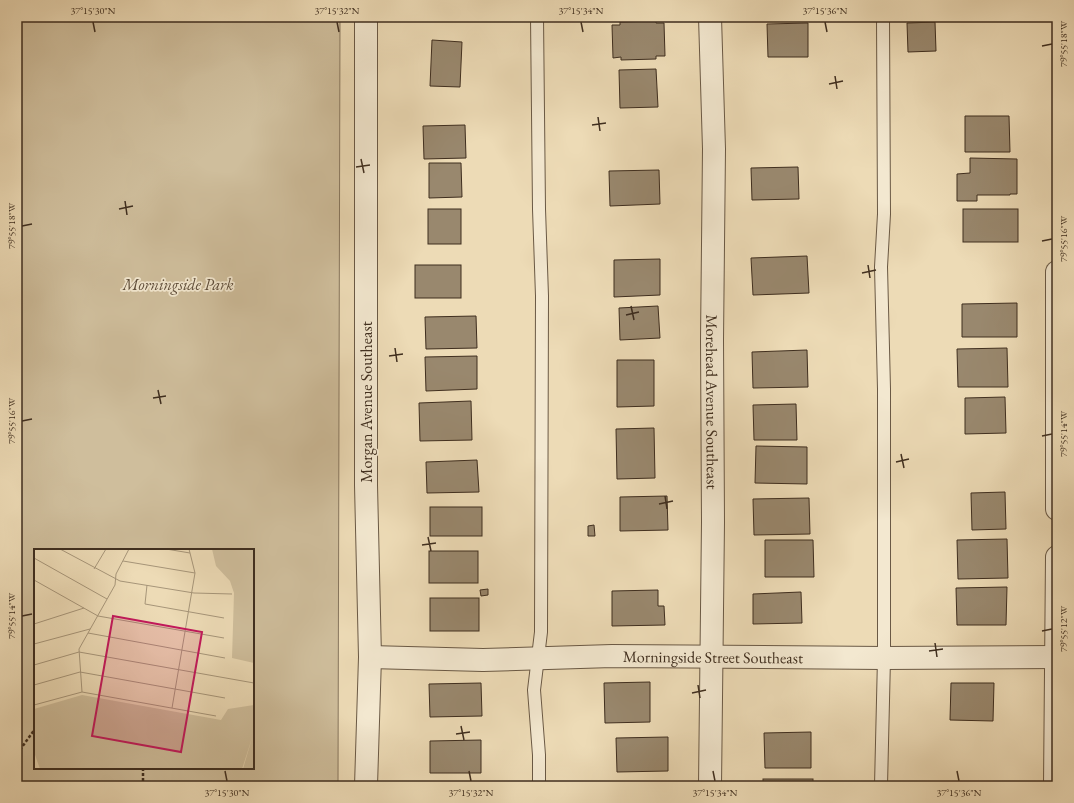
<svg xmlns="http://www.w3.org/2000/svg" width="1074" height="803" font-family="'EB Garamond',serif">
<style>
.green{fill:#cfbe9c;stroke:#87765e;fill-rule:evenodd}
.building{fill:#99886e;stroke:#3f2e1f}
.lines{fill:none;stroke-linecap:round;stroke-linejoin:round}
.service-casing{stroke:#6a5945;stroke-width:14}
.minor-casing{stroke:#6a5945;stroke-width:24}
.path{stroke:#3f2e1f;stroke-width:2.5;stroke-dasharray:3 2;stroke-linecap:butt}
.service{stroke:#f3e8d0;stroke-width:12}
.minor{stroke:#f3e8d0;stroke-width:22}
.ticks{fill:none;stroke:#3f2e1f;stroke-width:1.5}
.labels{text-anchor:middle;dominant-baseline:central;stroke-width:3.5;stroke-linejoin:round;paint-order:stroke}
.park-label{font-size:16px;font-style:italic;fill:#5c4b38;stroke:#f3e8d0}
.street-label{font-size:16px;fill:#3f2e1f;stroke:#f3e8d0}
.inset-road{fill:none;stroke:#a7967a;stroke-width:1}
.view{fill:#c2185b;fill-opacity:0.15;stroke:#c2185b;stroke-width:2}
.inset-edge{fill:none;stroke:#3f2e1f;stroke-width:2}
.neatline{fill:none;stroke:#3f2e1f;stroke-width:1.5}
.ticks-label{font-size:10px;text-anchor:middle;fill:#3f2e1f}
</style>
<rect width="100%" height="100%" fill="#eddbb6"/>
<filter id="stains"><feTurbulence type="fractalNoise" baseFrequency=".005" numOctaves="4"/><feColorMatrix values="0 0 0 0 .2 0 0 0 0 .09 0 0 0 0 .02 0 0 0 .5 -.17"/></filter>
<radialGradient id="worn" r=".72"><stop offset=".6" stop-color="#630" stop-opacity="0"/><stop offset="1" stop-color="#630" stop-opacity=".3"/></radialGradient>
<!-- green -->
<path class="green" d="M17 17H340L338 786H17ZM35 550H253V768H35Z"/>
<!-- building -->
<g class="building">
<path d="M656 21V23H664L665 56H656V59L621 60V57L613 58 612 25H620V22Z"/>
<path d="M935 22 936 51 908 52 907 23Z"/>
<path d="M808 23V57H768L767 24Z"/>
<path d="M432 40 462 42 460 87 430 86Z"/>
<path d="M656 69 658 107 620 108 619 70Z"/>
<path d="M965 116H1009L1010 152H965Z"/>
<path d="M465 125 466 158 424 159 423 126Z"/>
<path d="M970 158 1017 159V194H1010V195H977V201H957V174L970 173Z"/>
<path d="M429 163H461L462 197 429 198Z"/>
<path d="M798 167 799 199 752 200 751 168Z"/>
<path d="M659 170 660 204 610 206 609 171Z"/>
<rect x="428" y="209" width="33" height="35"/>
<rect x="963" y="209" width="55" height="33"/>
<path d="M807 256 809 293 753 295 751 258Z"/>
<path d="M660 259V295L614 297V260Z"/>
<rect x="415" y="265" width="46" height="33"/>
<path d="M1017 303V337H962V304Z"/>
<path d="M658 306 660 338 620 340 619 308Z"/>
<path d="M476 316 477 348 426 349 425 317Z"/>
<path d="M1007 348 1008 387H958L957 349Z"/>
<path d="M807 350 808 387 753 388 752 352Z"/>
<path d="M477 356V389L426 391 425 357Z"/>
<path d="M617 360H654V406L617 407Z"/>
<path d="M1005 397 1006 433 965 434V398Z"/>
<path d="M471 401 472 440 420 441 419 403Z"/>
<path d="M796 404 797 440H754L753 405Z"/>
<path d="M654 428 655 478 617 479 616 429Z"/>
<path d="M756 446 807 447V484L755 483Z"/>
<path d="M477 460 479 492 427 493 426 462Z"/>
<path d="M1005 492 1006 529 972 530 971 493Z"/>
<path d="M667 496 668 530 620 531V497Z"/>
<path d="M809 498 810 534 754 535 753 499Z"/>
<rect x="430" y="507" width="52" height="29"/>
<path d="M594 525 595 536H588V526Z"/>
<path d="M1007 539 1008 578 958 579 957 540Z"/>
<path d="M765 540H813L814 577H765Z"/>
<rect x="429" y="551" width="49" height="32"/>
<path d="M1007 587 1006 625H957L956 588Z"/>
<path d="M488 589V595L481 596 480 590Z"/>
<path d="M658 590V606H664L665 625 612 626V591Z"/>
<path d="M801 592 802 623 753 624V594Z"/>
<rect x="430" y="598" width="49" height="33"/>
<path d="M650 682V722L605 723 604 683Z"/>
<path d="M481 683 482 716 430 717 429 684Z"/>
<path d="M951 683H994L993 721 950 720Z"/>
<path d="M811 732V768H765L764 733Z"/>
<path d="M668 737V771L617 772 616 738Z"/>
<path d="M481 740V773H430V741Z"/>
<rect x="763" y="779" width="50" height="7"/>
<path d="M658 784V786H616Z"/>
</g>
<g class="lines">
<defs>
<g id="service">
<path d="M537 17 539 209 542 296 541 632 534 690 539 755V786"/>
<path d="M881 786 884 658V389L881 267 884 214 883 17"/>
</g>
<g id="minor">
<path id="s1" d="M710 17 714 149 712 340 713 522 710 786"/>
<path d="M1057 272V509"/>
<path id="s2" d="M370 657 483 660 612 656 884 658 1057 657"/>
<path d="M366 786 370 657 366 485V17"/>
<path d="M1055 786 1057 557"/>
</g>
</defs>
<!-- service casing -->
<use href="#service" class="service-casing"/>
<!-- minor casing -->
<use href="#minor" class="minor-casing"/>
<!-- path -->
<g class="path">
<path d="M17 754 35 729"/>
<path d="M143 786V768"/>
</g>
<!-- service -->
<use href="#service" class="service"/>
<!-- minor -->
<use href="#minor" class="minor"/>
</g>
<!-- ticks -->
<path class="ticks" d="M93 22 95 32M337 22 339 32M581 22 583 32M825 22 827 32M1042 46 1052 44M835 76 837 89M829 84 843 81M598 117 600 131M592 125 606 123M361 159 364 173M356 167 370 165M125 201 127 215M119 209 133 206M22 226 32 224M1042 241 1052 239M868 265 870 278M862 273 876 270M631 306 634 320M626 315 639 312M395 348 397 362M389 356 403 354M158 390 161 404M153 398 166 396M22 421 32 419M1042 436 1052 434M901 454 904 468M896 462 909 459M665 496 667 509M659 504 673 501M428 537 431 551M422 545 436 543M22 616 32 614M1042 631 1052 629M935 643 937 657M929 651 943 649M698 685 700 698M692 693 706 690M461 726 464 740M456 734 470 732M225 771 227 781M469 771 471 781M713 771 715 781M957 771 959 781"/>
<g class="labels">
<!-- park labels -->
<g class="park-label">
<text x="178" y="284">Morningside Park</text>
</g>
<!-- street labels -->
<g class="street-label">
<text stroke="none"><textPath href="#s1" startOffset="385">Morehead Avenue Southeast</textPath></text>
<text transform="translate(366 402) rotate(-90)">Morgan Avenue Southeast</text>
<text stroke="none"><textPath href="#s2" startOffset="343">Morningside Street Southeast</textPath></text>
</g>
</g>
<!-- overview -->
<g transform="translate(34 549)">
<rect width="220" height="220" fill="#eddbb6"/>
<path d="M178 0H220V114L198 109 200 44 196 32 182 17ZM48 146 187 171 194 160 220 156V220H209L218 189 208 220H6L0 203V160Z" fill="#cfbe9c"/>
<path class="inset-road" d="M26 0 86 32 160 44 198 45M132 0 156 4M0 9 73 50M89 12 161 24M60 20 72 0M0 31 64 67 190 89M113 36 111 55 190 69M0 75 50 59M54 84 191 109M0 95 56 80M0 116 45 103 220 134M0 136 46 123 191 149M48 143 45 100 81 36 82 25 95 0M0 156 48 143 182 167M138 159 161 24 155 0"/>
<path class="view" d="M79 67 168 83 147 203 58 187Z"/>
<rect width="220" height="220" class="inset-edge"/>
</g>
<!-- margin -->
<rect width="1074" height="803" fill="none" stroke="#eddbb6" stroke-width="44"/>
<rect x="22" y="22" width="1030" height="759" class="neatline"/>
<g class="ticks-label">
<text x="93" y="14">37°15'30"N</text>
<text x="337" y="14">37°15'32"N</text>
<text x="581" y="14">37°15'34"N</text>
<text x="825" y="14">37°15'36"N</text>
<text transform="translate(1063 44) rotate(-90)" y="4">79°55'18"W</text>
<text transform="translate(11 226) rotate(-90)" y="4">79°55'18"W</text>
<text transform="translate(1063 239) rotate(-90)" y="4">79°55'16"W</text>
<text transform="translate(11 421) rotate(-90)" y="4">79°55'16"W</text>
<text transform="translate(1063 434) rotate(-90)" y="4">79°55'14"W</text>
<text transform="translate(11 616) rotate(-90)" y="4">79°55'14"W</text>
<text transform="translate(1063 629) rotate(-90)" y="4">79°55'12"W</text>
<text x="227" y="796">37°15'30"N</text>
<text x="471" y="796">37°15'32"N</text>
<text x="715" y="796">37°15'34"N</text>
<text x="959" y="796">37°15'36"N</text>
</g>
<rect width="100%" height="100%" filter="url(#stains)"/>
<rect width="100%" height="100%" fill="url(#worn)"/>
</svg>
